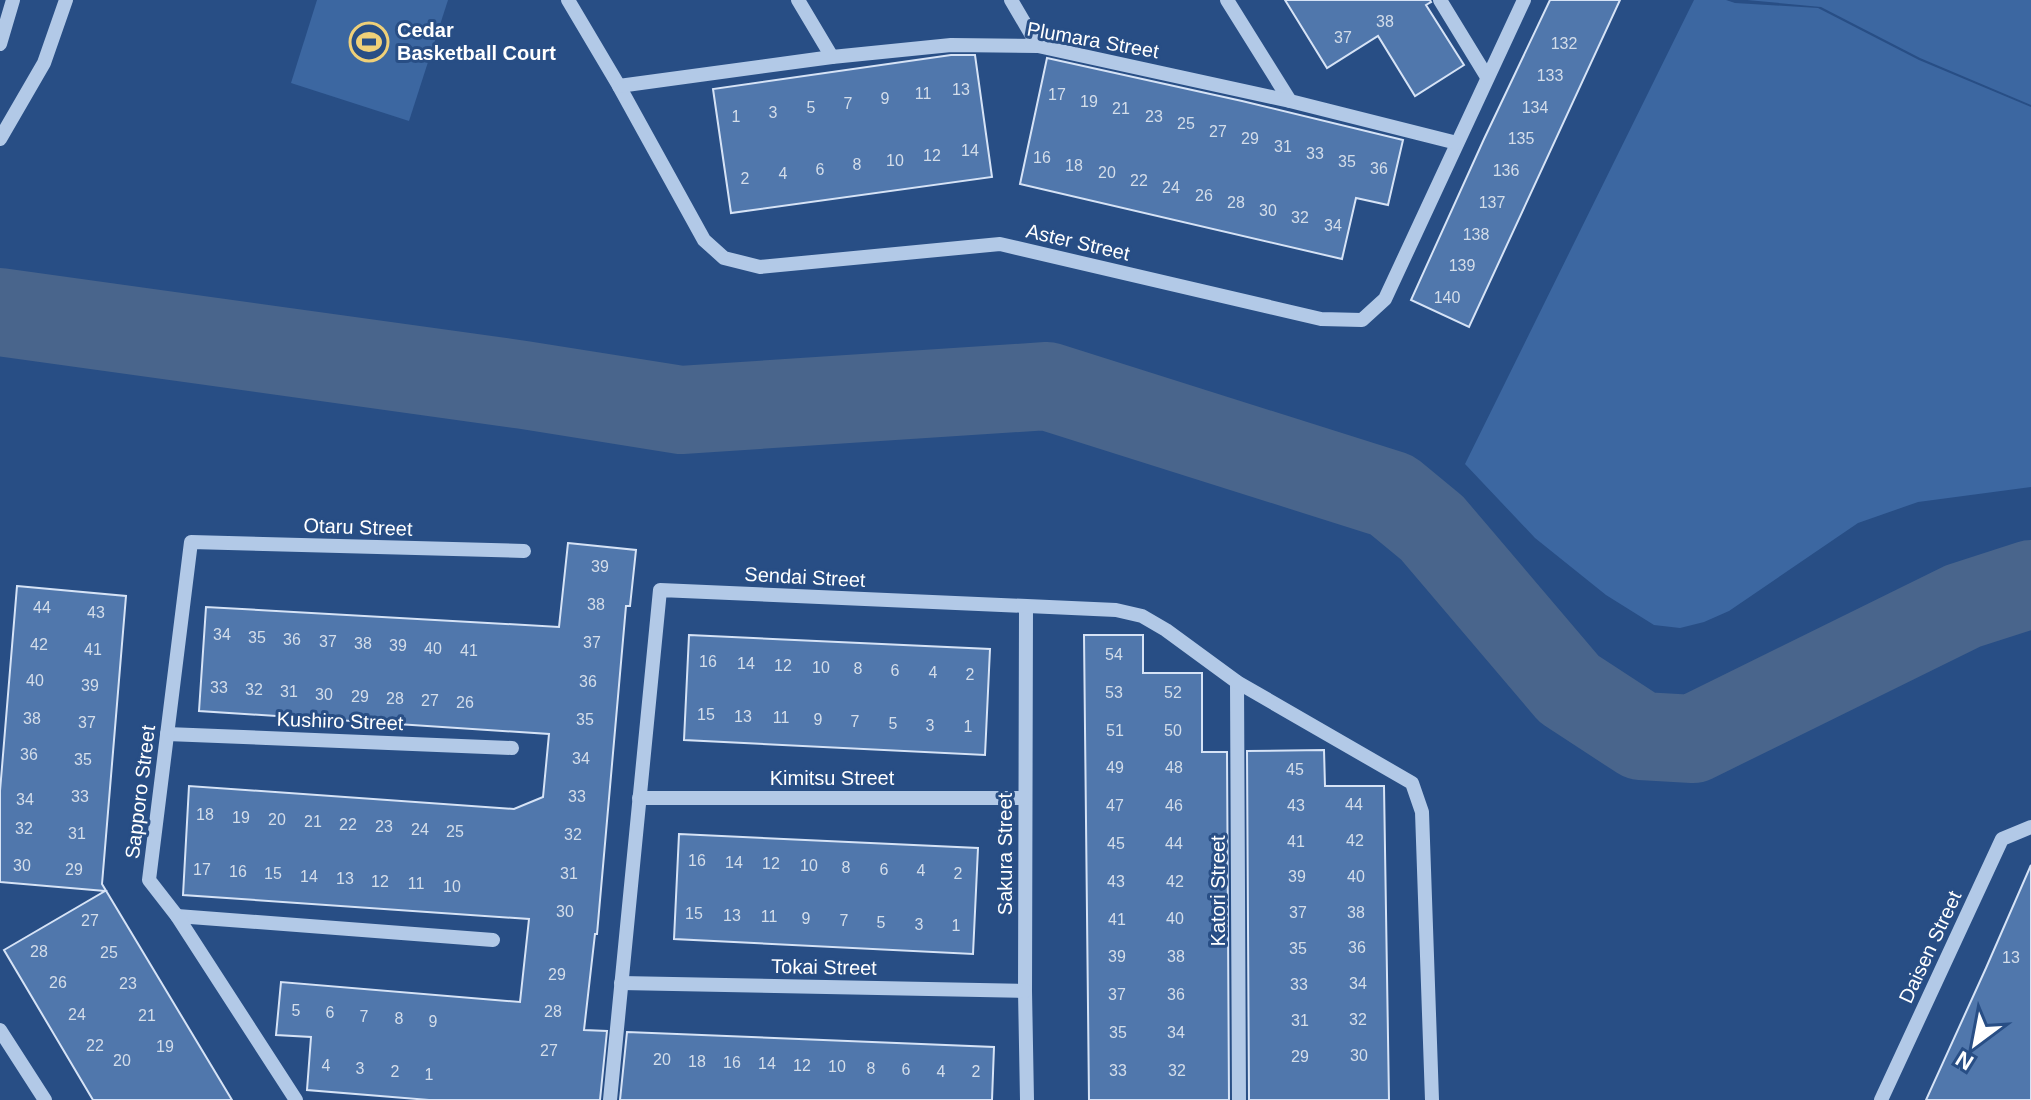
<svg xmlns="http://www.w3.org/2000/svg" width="2031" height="1100" font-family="Arial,sans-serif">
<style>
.green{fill:#3c67a1}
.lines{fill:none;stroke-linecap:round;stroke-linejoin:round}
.river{stroke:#49658c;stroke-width:88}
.building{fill:#5077ac;stroke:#d6e3f6;stroke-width:2}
.minor{stroke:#b2c9e7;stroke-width:14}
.labels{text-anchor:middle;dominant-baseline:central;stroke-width:6;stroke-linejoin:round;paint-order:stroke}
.number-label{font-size:16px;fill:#d3ddea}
.poi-label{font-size:20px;font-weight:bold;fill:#fff;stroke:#284e85;text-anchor:start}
.street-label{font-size:20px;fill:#fff;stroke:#284e85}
</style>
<rect width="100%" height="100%" fill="#284e85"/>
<!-- green -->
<g class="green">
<path d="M317 0H448L409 121 291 83Z"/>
<path d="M1694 0H1726L1735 3 1818 8 1919 60 2031 107V487L1918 502 1858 523 1729 611 1704 622 1680 628 1654 625 1606 595 1535 538 1465 464Z"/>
<path d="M1747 0H2031V105L1920 58 1821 7Z"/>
</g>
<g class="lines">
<!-- river -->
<path class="river" d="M0 312 524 385 681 410 1047 386 1392 495 1432 528 1569 689 1641 736 1693 739 1963 606 2031 584"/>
</g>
<!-- building -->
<g class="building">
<path d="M1285 0H1430L1431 2 1426 5 1464 65 1415 96 1378 36 1327 68Z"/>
<path d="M1550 0H1620L1469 327 1411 300 1484 139Z"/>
<path d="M951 55H975L992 177 731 213 713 89Z"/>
<path d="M1047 58 1242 101 1403 140 1388 205 1356 198 1342 259 1020 184Z"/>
<path d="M568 543 636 550 630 606H626L597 934H595L584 1030 607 1031 600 1100H429L307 1090 311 1037 276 1035 281 982 520 1002 529 919 183 895 189 786 514 809 543 797 549 734 199 711 206 607 559 627Z"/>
<path d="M17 586 126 596 102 884 232 1100H93L4 950 105 891 0 882V791Z"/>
<path d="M689 635 990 649 985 755 684 740Z"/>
<path d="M1084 635H1143V673H1202V752H1227L1229 1100H1089Z"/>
<path d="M1324 750 1325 786H1384L1389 1100H1249L1247 751Z"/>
<path d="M679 834 978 848 973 954 674 939Z"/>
<path d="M2031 865V1100H1926L1986 968Z"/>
<path d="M627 1032 994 1047 992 1100H620Z"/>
</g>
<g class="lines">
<!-- minor -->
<g class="minor">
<path d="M568 0 619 86 704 240 724 258 760 267 1000 244 1321 319 1362 320 1385 299 1524 0"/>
<path d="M798 0 832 57"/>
<path d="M1011 0 1038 46"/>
<path d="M1227 0 1290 101"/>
<path d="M1440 0 1487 77"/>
<path d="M0 44 13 0"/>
<path d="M619 86 832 57 951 45 1038 46 1290 101 1457 143"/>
<path d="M0 139 44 63 66 0"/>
<path d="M1026 607 1025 991 1027 1100"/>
<path d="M1237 682 1239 1100"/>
<path d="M167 734 512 748"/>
<path d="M639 798H1025"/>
<path d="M177 916 493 940"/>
<path d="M621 983 1025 991"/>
<path d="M0 1030 45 1100"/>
<path d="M296 1100 177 916 149 880 191 542 524 551"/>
<path d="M610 1100 660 590 1116 610 1142 616 1166 630 1237 682 1412 783 1422 812 1432 1100"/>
<path d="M1881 1100 2002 839 2031 827"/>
</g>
</g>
<!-- icons -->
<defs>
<symbol id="stadium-ring" viewBox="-11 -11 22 22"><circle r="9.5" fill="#284e85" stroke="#efd078" stroke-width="1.5"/><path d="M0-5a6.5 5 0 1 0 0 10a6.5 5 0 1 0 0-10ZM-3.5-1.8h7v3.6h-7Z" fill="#efd078"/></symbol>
</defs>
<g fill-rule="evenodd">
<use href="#stadium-ring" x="347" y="20" width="44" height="44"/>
</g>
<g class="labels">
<!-- number labels -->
<g class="number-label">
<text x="1385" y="21">38</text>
<text x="1343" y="37">37</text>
<text x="1564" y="43">132</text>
<text x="1550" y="75">133</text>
<text x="961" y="89">13</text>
<text x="923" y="93">11</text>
<text x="1057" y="94">17</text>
<text x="885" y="98">9</text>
<text x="1089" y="101">19</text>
<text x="848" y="103">7</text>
<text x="811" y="107">5</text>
<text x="1535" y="107">134</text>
<text x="1121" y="108">21</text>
<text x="773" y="112">3</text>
<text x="736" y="116">1</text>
<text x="1154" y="116">23</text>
<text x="1186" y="123">25</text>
<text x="1218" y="131">27</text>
<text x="1250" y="138">29</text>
<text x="1521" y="138">135</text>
<text x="1283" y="146">31</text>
<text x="970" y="150">14</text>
<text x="1315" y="153">33</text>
<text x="932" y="155">12</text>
<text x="1042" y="157">16</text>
<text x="895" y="160">10</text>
<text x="1347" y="161">35</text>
<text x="857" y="164">8</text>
<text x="1074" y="165">18</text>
<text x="1379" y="168">36</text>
<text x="820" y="169">6</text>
<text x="1506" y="170">136</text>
<text x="1107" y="172">20</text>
<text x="783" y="173">4</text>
<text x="745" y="178">2</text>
<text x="1139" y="180">22</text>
<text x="1171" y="187">24</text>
<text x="1204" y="195">26</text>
<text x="1236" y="202">28</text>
<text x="1492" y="202">137</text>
<text x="1268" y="210">30</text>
<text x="1300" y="217">32</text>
<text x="1333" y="225">34</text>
<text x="1476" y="234">138</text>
<text x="1462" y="265">139</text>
<text x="1447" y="297">140</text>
<text x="600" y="566">39</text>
<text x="596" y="604">38</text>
<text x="42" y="607">44</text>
<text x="96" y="612">43</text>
<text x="222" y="634">34</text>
<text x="257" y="637">35</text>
<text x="292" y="639">36</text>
<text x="328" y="641">37</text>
<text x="592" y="642">37</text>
<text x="363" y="643">38</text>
<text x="39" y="644">42</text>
<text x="398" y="645">39</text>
<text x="433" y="648">40</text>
<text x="93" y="649">41</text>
<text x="469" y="650">41</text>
<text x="1114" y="654">54</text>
<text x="708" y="661">16</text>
<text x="746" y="663">14</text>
<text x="783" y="665">12</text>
<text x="821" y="667">10</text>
<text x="858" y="668">8</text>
<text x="895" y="670">6</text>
<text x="933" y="672">4</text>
<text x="970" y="674">2</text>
<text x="35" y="680">40</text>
<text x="588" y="681">36</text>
<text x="90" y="685">39</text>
<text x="219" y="687">33</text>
<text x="254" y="689">32</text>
<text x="289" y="691">31</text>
<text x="1114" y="692">53</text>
<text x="1173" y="692">52</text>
<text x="324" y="694">30</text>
<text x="360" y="696">29</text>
<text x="395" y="698">28</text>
<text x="430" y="700">27</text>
<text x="465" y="702">26</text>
<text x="706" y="714">15</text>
<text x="743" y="716">13</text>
<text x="781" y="717">11</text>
<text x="32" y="718">38</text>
<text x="585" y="719">35</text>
<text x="818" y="719">9</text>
<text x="855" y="721">7</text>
<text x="87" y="722">37</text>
<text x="893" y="723">5</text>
<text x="930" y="725">3</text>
<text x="968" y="726">1</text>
<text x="1115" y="730">51</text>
<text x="1173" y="730">50</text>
<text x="29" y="754">36</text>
<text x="581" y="758">34</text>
<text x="83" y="759">35</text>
<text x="1115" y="767">49</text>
<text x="1174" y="767">48</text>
<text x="1295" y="769">45</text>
<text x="80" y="796">33</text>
<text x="577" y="796">33</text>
<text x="25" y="799">34</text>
<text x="1354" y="804">44</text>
<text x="1115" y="805">47</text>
<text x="1174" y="805">46</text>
<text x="1296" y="805">43</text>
<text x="205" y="814">18</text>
<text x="241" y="817">19</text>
<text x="277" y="819">20</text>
<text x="313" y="821">21</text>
<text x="348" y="824">22</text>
<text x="384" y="826">23</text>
<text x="24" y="828">32</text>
<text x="420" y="829">24</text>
<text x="455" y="831">25</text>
<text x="77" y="833">31</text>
<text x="573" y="834">32</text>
<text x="1355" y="840">42</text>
<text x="1296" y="841">41</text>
<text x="1116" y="843">45</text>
<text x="1174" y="843">44</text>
<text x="697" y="860">16</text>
<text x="734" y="862">14</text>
<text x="771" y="863">12</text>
<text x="22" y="865">30</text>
<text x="809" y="865">10</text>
<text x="846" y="867">8</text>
<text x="74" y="869">29</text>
<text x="202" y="869">17</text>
<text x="884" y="869">6</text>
<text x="921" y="870">4</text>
<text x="238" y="871">16</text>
<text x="273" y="873">15</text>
<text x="569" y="873">31</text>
<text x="958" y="873">2</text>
<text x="309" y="876">14</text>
<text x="1297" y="876">39</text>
<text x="1356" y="876">40</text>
<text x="345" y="878">13</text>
<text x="380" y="881">12</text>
<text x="1116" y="881">43</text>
<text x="1175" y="881">42</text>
<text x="416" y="883">11</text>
<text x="452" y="886">10</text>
<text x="565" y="911">30</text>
<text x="1298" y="912">37</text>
<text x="1356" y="912">38</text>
<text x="694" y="913">15</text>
<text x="732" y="915">13</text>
<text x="769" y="916">11</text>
<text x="806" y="918">9</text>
<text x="1175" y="918">40</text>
<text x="1117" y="919">41</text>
<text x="90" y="920">27</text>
<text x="844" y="920">7</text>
<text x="881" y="922">5</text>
<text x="919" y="924">3</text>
<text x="956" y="925">1</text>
<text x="1357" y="947">36</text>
<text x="1298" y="948">35</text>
<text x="39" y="951">28</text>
<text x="109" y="952">25</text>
<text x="1117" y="956">39</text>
<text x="1176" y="956">38</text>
<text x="2011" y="957">13</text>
<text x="557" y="974">29</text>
<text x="58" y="982">26</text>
<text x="128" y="983">23</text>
<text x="1358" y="983">34</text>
<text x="1299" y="984">33</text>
<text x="1117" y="994">37</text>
<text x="1176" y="994">36</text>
<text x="296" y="1010">5</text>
<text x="553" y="1011">28</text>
<text x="330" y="1012">6</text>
<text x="77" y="1014">24</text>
<text x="147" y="1015">21</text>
<text x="364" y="1016">7</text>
<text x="399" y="1018">8</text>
<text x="1358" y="1019">32</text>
<text x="1300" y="1020">31</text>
<text x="433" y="1021">9</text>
<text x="1118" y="1032">35</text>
<text x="1176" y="1032">34</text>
<text x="95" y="1045">22</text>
<text x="165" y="1046">19</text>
<text x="549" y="1050">27</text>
<text x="1359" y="1055">30</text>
<text x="1300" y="1056">29</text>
<text x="662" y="1059">20</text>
<text x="122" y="1060">20</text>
<text x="697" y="1061">18</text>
<text x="732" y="1062">16</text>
<text x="767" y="1063">14</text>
<text x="326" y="1065">4</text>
<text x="802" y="1065">12</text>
<text x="837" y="1066">10</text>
<text x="360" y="1068">3</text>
<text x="871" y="1068">8</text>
<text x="906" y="1069">6</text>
<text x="1118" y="1070">33</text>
<text x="1177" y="1070">32</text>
<text x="395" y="1071">2</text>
<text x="941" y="1071">4</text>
<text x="976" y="1071">2</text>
<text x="429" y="1074">1</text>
</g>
<!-- poi labels -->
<g class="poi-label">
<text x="397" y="30">Cedar<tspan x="397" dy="23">Basketball Court</tspan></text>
</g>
<!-- street labels -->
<g class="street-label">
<text transform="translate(1093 40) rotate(10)">Plumara Street</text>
<text transform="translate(1078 242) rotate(13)">Aster Street</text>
<text transform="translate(358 527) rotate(2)">Otaru Street</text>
<text transform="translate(805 577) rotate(3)">Sendai Street</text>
<text transform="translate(340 721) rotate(2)">Kushiro Street</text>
<text x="832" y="778">Kimitsu Street</text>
<text transform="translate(140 792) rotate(-83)">Sapporo Street</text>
<text transform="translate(1005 854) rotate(-90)">Sakura Street</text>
<text transform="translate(1218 891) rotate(-90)">Katori Street</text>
<text transform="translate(1930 947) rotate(-65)">Daisen Street</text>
<text transform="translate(824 967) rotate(1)">Tokai Street</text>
</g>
</g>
<!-- north arrow -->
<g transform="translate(1975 1044) rotate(212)" stroke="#284e85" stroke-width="6" paint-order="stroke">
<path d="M0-6L14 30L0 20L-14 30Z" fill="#ffffff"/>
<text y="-12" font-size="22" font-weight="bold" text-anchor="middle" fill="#ffffff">N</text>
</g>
</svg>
